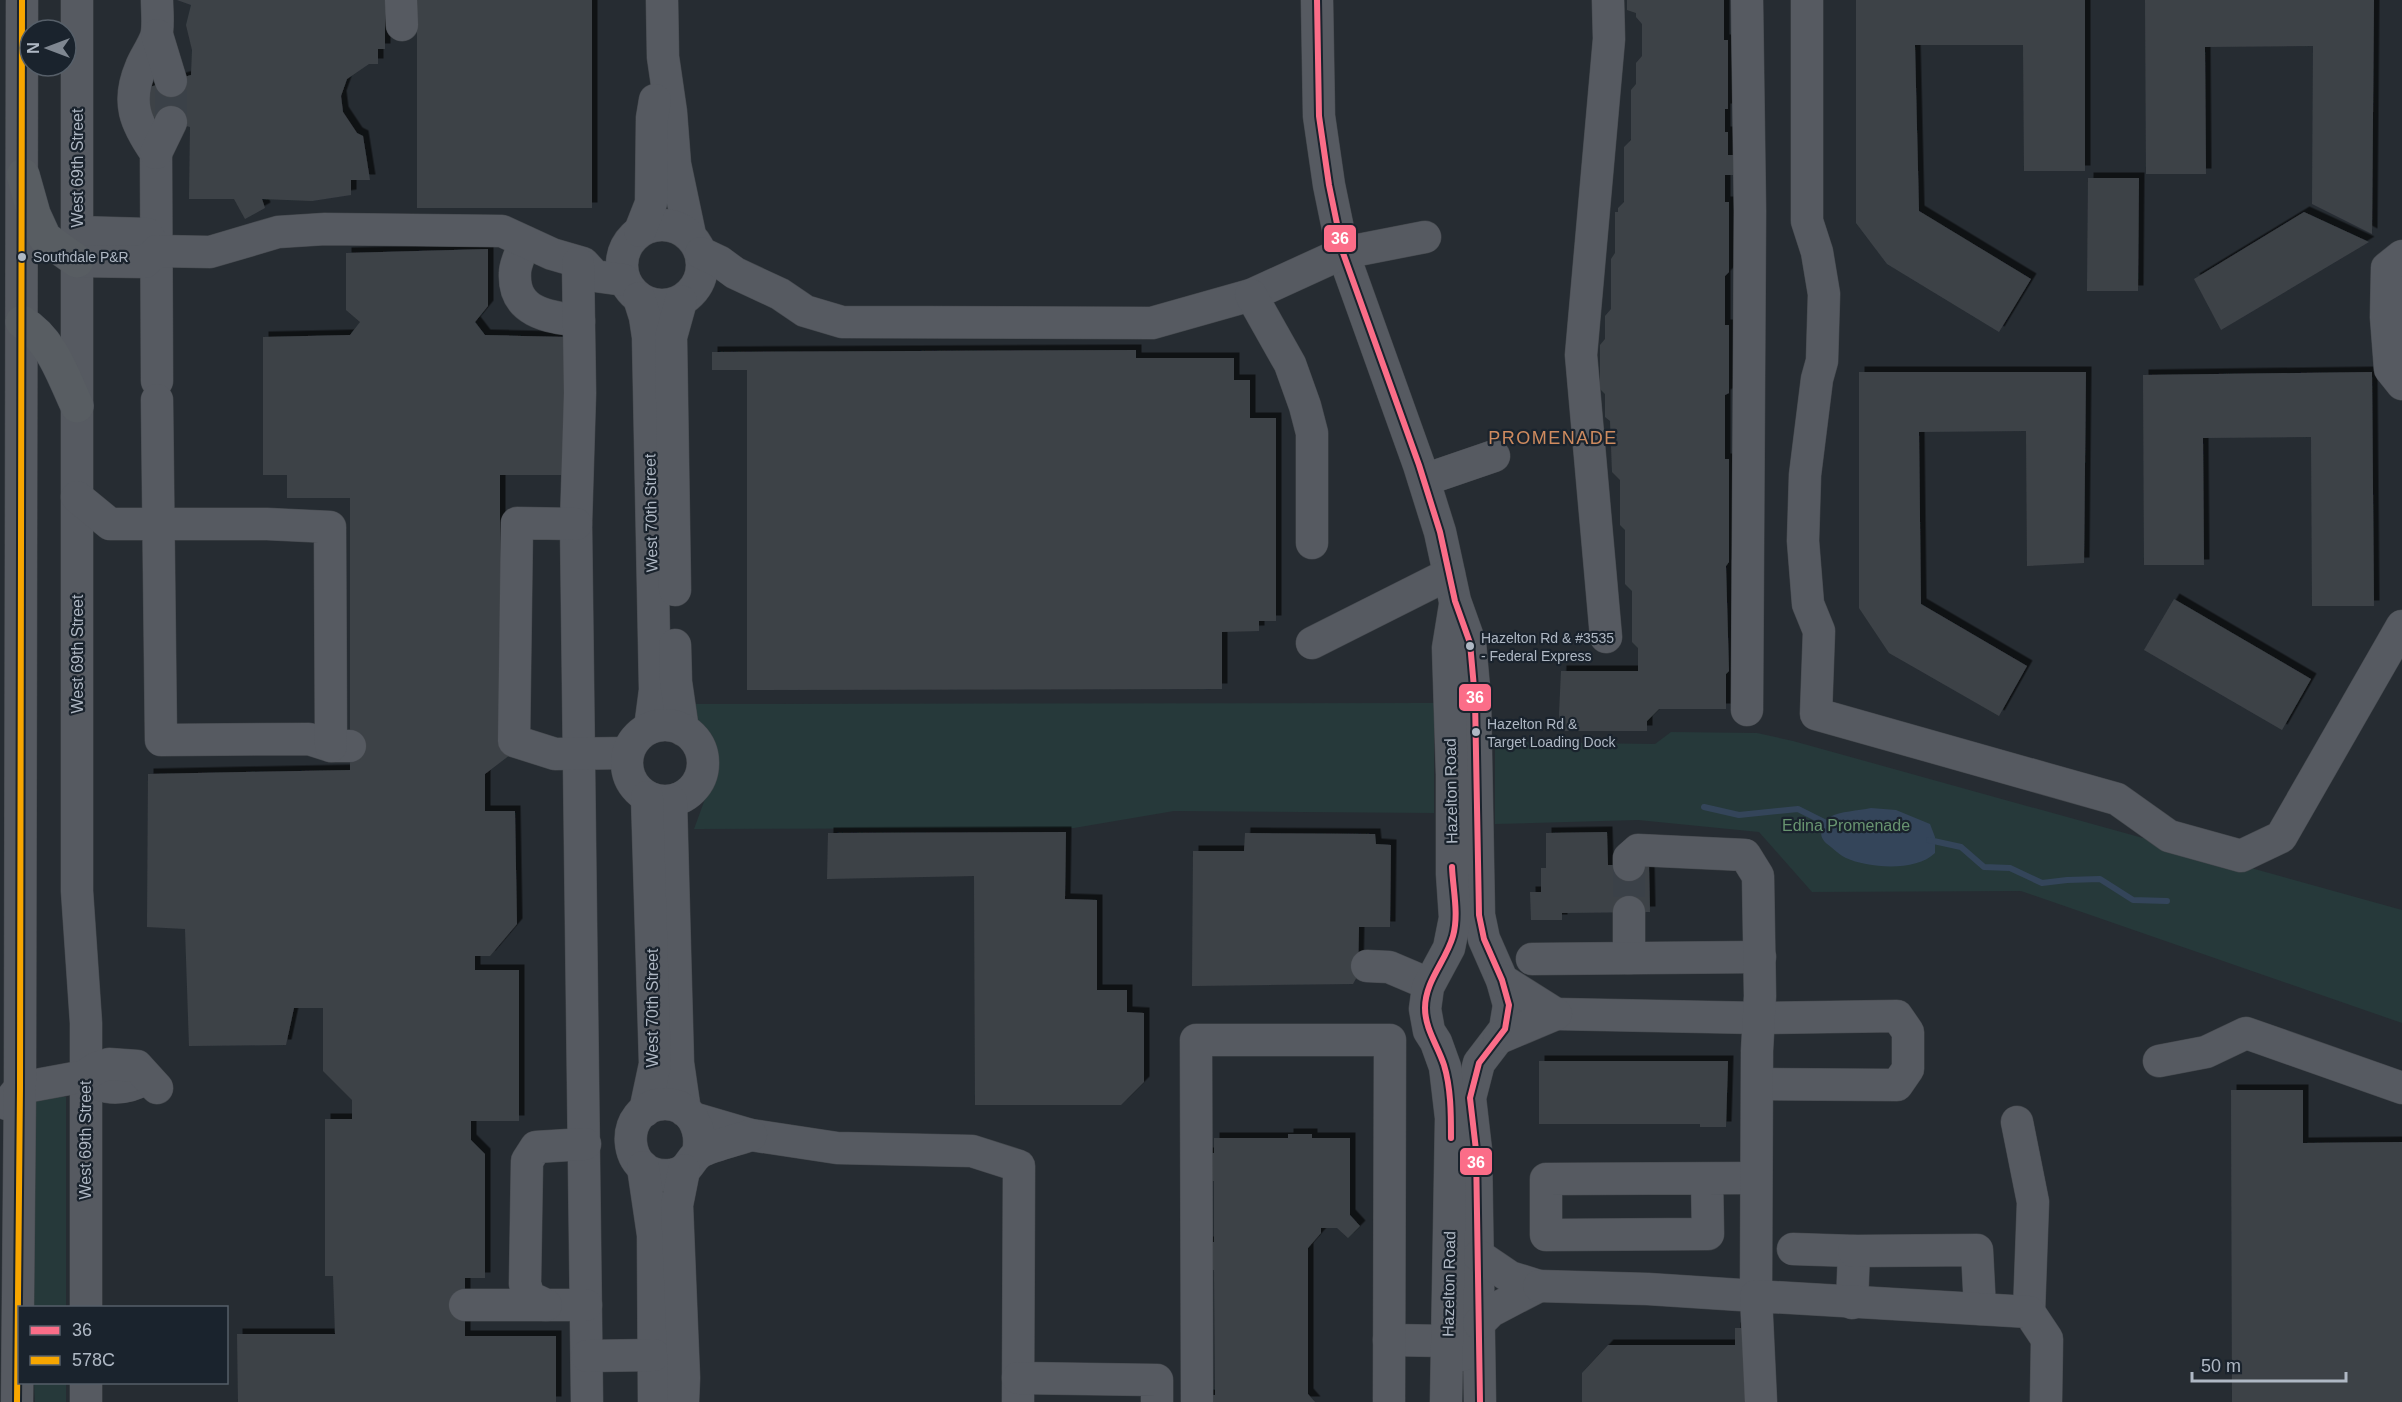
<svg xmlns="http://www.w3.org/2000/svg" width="2402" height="1402" font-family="Arial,sans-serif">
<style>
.green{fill:#26393a}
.water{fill:#34455a}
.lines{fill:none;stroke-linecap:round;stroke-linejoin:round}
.stream{stroke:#34455a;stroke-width:6}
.building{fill:#3d4247;filter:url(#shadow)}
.minor-tunnel{stroke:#3b4148;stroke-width:32;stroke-dasharray:32 16;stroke-linecap:butt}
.minor-casing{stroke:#44484d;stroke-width:33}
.major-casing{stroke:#43484f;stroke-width:34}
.minor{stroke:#565a61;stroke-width:32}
.major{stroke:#585d62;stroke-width:33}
.bus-1-casing{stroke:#1a232d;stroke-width:10}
.bus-2-casing{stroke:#1a232d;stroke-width:10}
.bus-1{stroke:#fb6d88;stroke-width:6}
.bus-2{stroke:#f7a600;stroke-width:6}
.bus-dot{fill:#afb8c4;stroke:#1a232d;stroke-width:2}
.labels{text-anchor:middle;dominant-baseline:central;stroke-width:4.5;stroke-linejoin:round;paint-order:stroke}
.bus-label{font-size:14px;fill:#afb8c4;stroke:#1a232d;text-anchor:start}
.street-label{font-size:16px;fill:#afb8c4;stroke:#1a232d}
.park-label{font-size:16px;fill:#689470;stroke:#1a232d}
.neighbourhood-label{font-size:18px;letter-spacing:1.5px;fill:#cf8b5f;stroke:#1a232d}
.line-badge{stroke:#1a232d;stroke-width:2}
.badge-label{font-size:16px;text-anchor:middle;font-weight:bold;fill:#fff}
</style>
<defs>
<filter id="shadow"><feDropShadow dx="5.5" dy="-5.5" stdDeviation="0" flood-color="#0009"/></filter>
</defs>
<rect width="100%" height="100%" fill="#262c32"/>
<!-- green -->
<g class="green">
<path d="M1434 703V813L1174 811 1074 828 694 829 709 788 710 745 691 704Z"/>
<path d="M1671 732 1757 733 1793 741 2402 910V1023L2021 891 1812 892 1759 832 1638 820 1495 824V742L1655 744Z"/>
<path d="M36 1097H66V1307L27 1308V1142Z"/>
<path d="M34 1383H66V1402H35Z"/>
</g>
<!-- water -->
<path class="water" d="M1871 808 1896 810 1930 824 1935 837V853C1916 872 1868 868 1846 858 1841 856 1836 851 1831 847 1824 842 1819 837 1822 828 1823 823 1825 820 1830 817 1840 811 1858 811 1871 808Z"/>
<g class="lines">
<!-- stream -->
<g class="stream">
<path d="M1704 807 1739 815 1798 809 1830 825"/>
<path d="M1929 840 1961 847 1984 867 2010 868 2042 883 2067 880 2100 879 2133 900 2167 901"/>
</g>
</g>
<!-- building -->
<g class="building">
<path d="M177 0H385V49H378V64H369L347 79 341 96 343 112 357 133 363 136 370 180H351V195L312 201 262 199 265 208 245 219 234 199H189L190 127 148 116 146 88 191 75 192 50 186 25 191 5Z"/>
<rect x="417" y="0" width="175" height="208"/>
<path d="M1627 0H1724V40H1728V109H1725V132H1728V155H1742V175H1725V202H1729V272L1725 276V325H1729V393L1725 395V459H1729V562L1726 566 1729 671 1726 674V709H1659L1647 721V731H1561L1559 714 1561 671H1638V648L1632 642V591L1625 584V530L1620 525V480L1612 472 1610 421 1605 417V394L1600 389V345L1605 339V316L1611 309V259L1615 253V212H1618V208L1624 202V147L1631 140V90L1636 84V63L1642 56V24L1636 17V13L1627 10Z"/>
<path d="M1856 0H2085V171H2024L2023 45H1915L1919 211 2031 279 1999 332 1887 264 1856 223Z"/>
<path d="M2145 0H2374L2372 234 2312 204 2313 46 2205 47 2206 174H2146Z"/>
<path d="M2088 178H2139L2138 291H2087Z"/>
<path d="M2304 212 2369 242 2221 330 2194 279Z"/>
<path d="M488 249V306L475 322 485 335 567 337V475H500V741L510 755 485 774V811H515L517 924 490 956H475V970H519V1121H471V1140L485 1154V1278H465V1336H556V1402H238L237 1334H335L333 1276H325V1119H352V1100L323 1071V1008H294L286 1045 189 1046 185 929 147 927 148 774 350 770V498H287V475H263V337L350 335 360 322 346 310V253Z"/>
<path d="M1136 350V358H1234V380H1250V418H1276V621H1259V631L1222 632V689L747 690V370H712V352Z"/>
<path d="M1859 372H2086L2084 563 2027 566 2026 431 1919 432 1921 604 2027 666 1999 716 1889 653 1859 608Z"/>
<path d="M2372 372 2374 606H2312L2311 437 2203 438 2204 565H2144L2143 375Z"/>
<path d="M2174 599 2311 679 2282 730 2144 650Z"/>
<path d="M1066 832 1065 899 1097 900V990H1127V1012L1144 1013V1082L1121 1105H975L974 876 827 879 828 833Z"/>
<path d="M1607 832 1608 865H1649L1650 912 1562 913V920H1531L1530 892H1541V868H1546V833Z"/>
<path d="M1245 833 1375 834 1376 844 1391 845 1390 927H1359L1358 975 1353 984 1192 986 1193 851H1244Z"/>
<path d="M1539 1061H1728L1726 1127H1700V1124H1539Z"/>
<path d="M2231 1090H2303V1143L2402 1142V1402H2232Z"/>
<path d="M1288 1134H1312V1138H1350V1215L1360 1226 1348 1238 1337 1228H1321V1233L1308 1248V1394L1315 1402H1200L1204 1395H1215L1214 1270H1203V1242H1214V1181H1204V1153H1214V1138H1288Z"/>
<path d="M1735 1328H1751L1750 1402H1582V1373L1608 1345H1735Z"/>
</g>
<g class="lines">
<!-- minor-tunnel -->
<g class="minor-tunnel">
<path d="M171 122V81"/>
<path d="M1629 865V912"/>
</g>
<defs>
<g id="minor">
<path d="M77 0V891L86 1023V1308"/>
<path d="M157 0C157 11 159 27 156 37 152 48 145 57 141 67 126 102 135 123 156 153L157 381"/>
<path d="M401 0 402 25"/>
<path d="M662 0 663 57 671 112 675 164 690 235"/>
<path d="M1317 0 1319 116 1329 185 1343 253 1419 465 1440 532 1455 601 1470 643 1475 699 1479 915 1484 939 1502 980 1509 1005 1505 1029 1479 1063 1470 1098 1476 1150 1480 1402"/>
<path d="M1747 0 1750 211 1747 710"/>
<path d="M1807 0V221L1817 252 1824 294 1822 361 1817 379 1805 475 1803 541 1808 604 1819 631 1816 714 2117 799 2169 836 2241 856 2281 837 2402 626"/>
<path d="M157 35 171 81"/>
<path d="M156 153 171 122"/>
<circle cx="662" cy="265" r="40"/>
<path d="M640 231 651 203 652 118 655 100"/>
<path d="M77 232 147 234 157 251"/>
<path d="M525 242C522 251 515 263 515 273 513 313 549 317 579 321"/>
<path d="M701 253 720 262 735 273 780 294 805 311 842 322 1152 323 1251 295 1343 253 1425 237"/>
<path d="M2402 256 2387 268 2386 317 2390 369 2402 384"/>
<path d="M77 261 145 262 157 251 210 252 278 232 325 229 502 231 552 254 583 263 595 276 624 280"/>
<path d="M578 263 580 393 576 524 587 1402"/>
<path d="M1251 295 1290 364 1305 406 1312 433V543"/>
<path d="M639 298 645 317 648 337 655 690 650 728"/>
<path d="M157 400 161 740 309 739 331 746H350"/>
<path d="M1424 480 1494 456"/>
<path d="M77 497 110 524H267L330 527 331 746"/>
<path d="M576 524 517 523 514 741 555 754 628 753"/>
<path d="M675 590 671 337 681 301"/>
<path d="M1606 637 1581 355 1609 39 1608 0"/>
<path d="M1312 643 1449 574"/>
<path d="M675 645 676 682 683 730"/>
<circle cx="665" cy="763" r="38"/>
<path d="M671 801 678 1063 685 1111"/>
<path d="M1629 958V912"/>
<path d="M1532 959 1760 957"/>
<path d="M1367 966 1389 967 1429 984"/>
<path d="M1556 1014 1759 1018 1897 1016 1908 1032V1069L1897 1085 1758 1084"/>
<path d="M1499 1038 1556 1014 1502 980"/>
<path d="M2159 1061 2206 1052 2246 1033 2402 1088"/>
<path d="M85 1076C104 1092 126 1090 147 1078"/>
<path d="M7 1104 20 1088 85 1076 96 1068 109 1064 137 1066 157 1088"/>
<path d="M645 1111 655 1064 647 797"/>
<path d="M693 1118 751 1135 837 1148 972 1151 1019 1166 1018 1402"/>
<path d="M2017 1122 2033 1202 2029 1312"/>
<path d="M585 1144 536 1147 527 1161 525 1284 529 1297 546 1305H586"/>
<path d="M698 1153C703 1130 692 1104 665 1104 616 1105 621 1181 671 1175 690 1172 688 1161 699 1153 707 1147 740 1139 751 1135"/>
<path d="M643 1167 653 1235 654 1402"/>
<path d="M1707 1179 1708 1234 1546 1235V1179L1756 1178"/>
<path d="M1793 1249 1854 1251 1852 1303"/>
<path d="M1854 1251 1977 1250 1980 1309"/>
<path d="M1479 1256 1510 1277 1539 1286 1491 1311 1479 1323"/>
<path d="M1539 1286 1648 1289 1756 1296 1757 1051 1760 996 1758 876 1745 855 1638 850 1629 858V865"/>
<path d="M465 1305H546"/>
<path d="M1389 1340 1448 1341 1458 1348 1463 1355"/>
<path d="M587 1356 654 1355"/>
<path d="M1018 1378 1157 1380V1402"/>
<path d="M86 1382V1402"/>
<path d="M17 1402 20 1088 22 0"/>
<path d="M683 1402 684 1378 677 1205 684 1170"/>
<path d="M1197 1402 1196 1040H1390L1389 1402"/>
<path d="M1446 1402 1451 1118 1445 1067 1436 1042 1429 1031 1425 1009 1428 987 1449 948 1455 918 1452 874V775L1448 648 1455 605"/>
<path d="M1761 1402 1756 1296 2029 1312 2047 1339 2046 1402"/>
</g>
<g id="major">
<path d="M23 175 34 214 45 238 77 261"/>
<path d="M22 322C52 340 63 376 77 406"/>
</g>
</defs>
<!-- minor casing -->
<use href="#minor" class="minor-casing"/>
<!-- major casing -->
<use href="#major" class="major-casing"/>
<!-- minor -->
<use href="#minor" class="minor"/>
<!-- major -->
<use href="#major" class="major"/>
<defs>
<g id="bus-1">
<path d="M1317 0 1319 116 1329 185 1343 253 1419 465 1440 532 1455 601 1470 643 1475 699 1479 915 1484 939 1502 980 1509 1005 1505 1029 1479 1063 1470 1098 1476 1150 1480 1402"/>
<path d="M1451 1138C1451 1114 1451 1088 1444 1065 1438 1046 1425 1029 1425 1008 1425 981 1446 961 1453 936 1459 914 1453 890 1452 867"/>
</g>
<path id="bus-2" d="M17 1402 20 1088 22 0"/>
</defs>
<!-- bus-1 casing -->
<use href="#bus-1" class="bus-1-casing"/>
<!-- bus-2 casing -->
<use href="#bus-2" class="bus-2-casing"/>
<!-- bus-1 -->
<use href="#bus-1" class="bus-1"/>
<!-- bus-2 -->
<use href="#bus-2" class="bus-2"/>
</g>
<!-- markers -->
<g class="bus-dot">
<circle cx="22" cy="257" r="5"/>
<circle cx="1470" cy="646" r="5"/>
<circle cx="1476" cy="732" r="5"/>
</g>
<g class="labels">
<!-- bus labels -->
<g class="bus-label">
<text x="33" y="257">Southdale P&amp;R</text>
<text x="1481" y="638">Hazelton Rd &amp; #3535<tspan x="1481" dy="18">- Federal Express</tspan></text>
<text x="1487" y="724">Hazelton Rd &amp;<tspan x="1487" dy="18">Target Loading Dock</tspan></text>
</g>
<!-- street labels -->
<g class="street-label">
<text transform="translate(77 168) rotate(-90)">West 69th Street</text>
<text transform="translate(651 513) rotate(-91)">West 70th Street</text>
<text transform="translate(77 654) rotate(-90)">West 69th Street</text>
<text transform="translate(1451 791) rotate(-91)">Hazelton Road</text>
<text transform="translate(652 1008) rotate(-90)">West 70th Street</text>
<text transform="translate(85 1140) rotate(-90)">West 69th Street</text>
<text transform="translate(1449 1284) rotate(-89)">Hazelton Road</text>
</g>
<!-- park labels -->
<g class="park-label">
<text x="1846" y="825">Edina Promenade</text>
</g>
<!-- neighbourhood labels -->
<g class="neighbourhood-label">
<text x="1553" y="438">PROMENADE</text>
</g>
</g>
<g class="line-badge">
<rect x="1323" y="224" width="34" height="29" rx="6" fill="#fb6d88"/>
<rect x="1458" y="683" width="34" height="29" rx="6" fill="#fb6d88"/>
<rect x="1459" y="1147" width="34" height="29" rx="6" fill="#fb6d88"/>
</g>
<g class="badge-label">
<text x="1340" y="244">36</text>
<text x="1475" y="703">36</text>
<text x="1476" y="1168">36</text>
</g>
<!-- legend -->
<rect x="18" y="1306" width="210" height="78" fill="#1a232d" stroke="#565f69" stroke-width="1.5"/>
<rect x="30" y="1326" width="30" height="9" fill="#fb6d88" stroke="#565f69" stroke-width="1.5"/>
<text x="72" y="1336" font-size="18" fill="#afb8c4">36</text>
<rect x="30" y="1356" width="30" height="9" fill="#f7a600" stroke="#565f69" stroke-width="1.5"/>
<text x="72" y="1366" font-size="18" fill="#afb8c4">578C</text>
<!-- north arrow -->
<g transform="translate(48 48) rotate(270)"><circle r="28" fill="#1a232d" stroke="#565f69" stroke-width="1.5"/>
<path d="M0-4.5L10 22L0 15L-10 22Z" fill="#7f8791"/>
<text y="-9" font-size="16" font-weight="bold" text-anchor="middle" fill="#afb8c4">N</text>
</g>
<!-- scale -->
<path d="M2192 1372v9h154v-9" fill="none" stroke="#afb8c4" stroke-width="3"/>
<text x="2201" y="1372" font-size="18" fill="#afb8c4" stroke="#1a232d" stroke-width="4.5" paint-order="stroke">50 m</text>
</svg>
